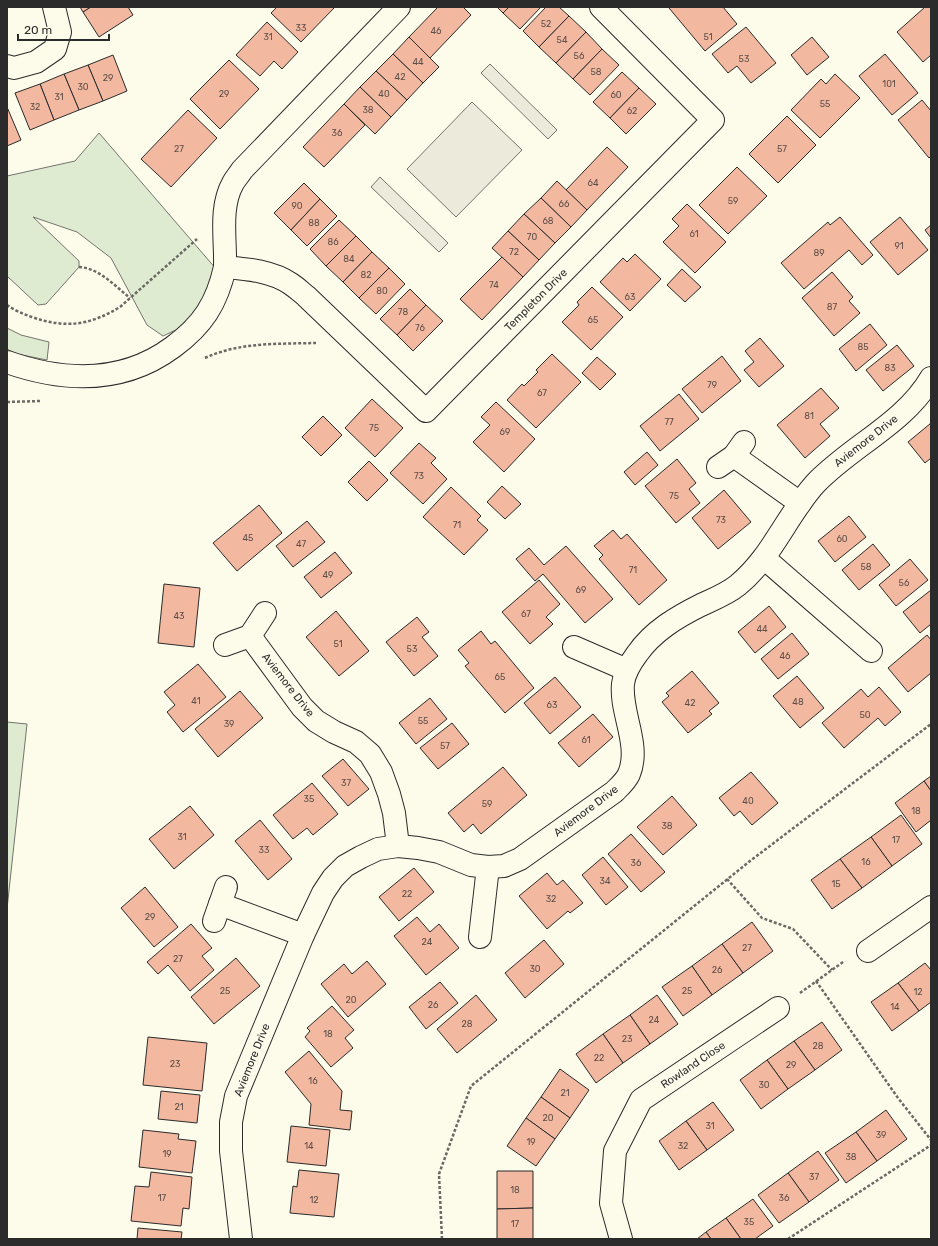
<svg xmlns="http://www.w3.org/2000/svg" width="938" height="1246" font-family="Rubik,sans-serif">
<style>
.green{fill:#deebd1;stroke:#74746e}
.parking{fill:#eceadb;stroke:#74746e}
.building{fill:#f2b8a0;stroke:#2b2b2b}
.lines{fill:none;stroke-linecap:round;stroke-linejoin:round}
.street-casing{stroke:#2b2b2b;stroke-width:24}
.path{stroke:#6a6964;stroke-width:2.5;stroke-dasharray:3 2;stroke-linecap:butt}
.street{stroke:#fdfbea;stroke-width:22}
.labels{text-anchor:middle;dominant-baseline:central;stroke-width:3;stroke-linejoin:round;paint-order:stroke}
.number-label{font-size:9px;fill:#5d4e48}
.street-label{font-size:11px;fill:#2b2b2b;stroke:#fdfbea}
</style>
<rect width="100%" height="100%" fill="#fdfbea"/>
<!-- green -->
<g class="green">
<path d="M99 133 217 270 206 298 182 327 163 336 147 325 111 258 77 232 33 217 79 261V267L46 304 38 305 7 276V176L75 161Z"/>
<path d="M7 328 21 335 49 342 47 360 17 354 7 349Z"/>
<path d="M7 722 27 724 7 909Z"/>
</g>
<!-- parking -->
<g class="parking">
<path d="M490 64 557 130 548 139 481 73Z"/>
<path d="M472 102 522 150 456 217 407 169Z"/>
<path d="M380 177 448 243 439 252 371 187Z"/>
</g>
<!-- building -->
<g class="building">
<path d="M80 7H91L83 12Z"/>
<path d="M91 7H128L133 15 99 37 83 12Z"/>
<path d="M277 7H335L301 42 271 13Z"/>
<path d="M438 7H463L471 15 430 58 409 37Z"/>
<path d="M497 7H509L503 13Z"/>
<path d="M509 7H541L520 29 503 13Z"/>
<path d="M546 7H559L569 16 539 47 523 31Z"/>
<path d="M670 7H723L737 24 705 51 669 8Z"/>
<path d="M925 7H931V55L923 62 897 32Z"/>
<path d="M569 16 586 32 556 63 539 47Z"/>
<path d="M267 22 298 52 282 69 274 61 260 76 236 55Z"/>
<path d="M746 27 776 63 751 83 737 66 728 73 712 54Z"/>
<path d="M586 32 602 49 573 79 556 63Z"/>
<path d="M409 37 439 67 423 83 393 54Z"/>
<path d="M812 37 829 57 807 75 791 55Z"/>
<path d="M602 49 619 65 590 95 573 79Z"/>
<path d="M393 54 423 83 407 100 376 71Z"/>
<path d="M885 54 918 93 892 115 859 76Z"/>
<path d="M113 55 127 91 103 101 88 65Z"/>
<path d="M229 60 259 89 220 129 190 99Z"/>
<path d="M88 65 103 101 79 110 64 74Z"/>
<path d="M376 71 407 100 391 117 360 87Z"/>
<path d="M622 72 639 88 610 118 593 102Z"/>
<path d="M64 74 79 110 54 120 40 84Z"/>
<path d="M835 74 860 98 820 138 791 110 821 79 826 84Z"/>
<path d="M40 84 54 120 30 130 15 93Z"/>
<path d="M360 87 391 117 375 134 344 104Z"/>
<path d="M639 88 656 104 626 134 610 118Z"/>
<path d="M922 100 931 111V156L929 158 898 120Z"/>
<path d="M344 104 365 125 324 167 303 147Z"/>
<path d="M7 107 21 140 7 146Z"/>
<path d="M188 110 217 138 171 187 141 159Z"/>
<path d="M787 116 816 145 778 183 749 154Z"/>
<path d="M607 147 628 167 587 210 566 190Z"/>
<path d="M737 167 767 196 728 234 699 205Z"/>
<path d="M557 181 587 210 571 227 541 198Z"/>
<path d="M304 183 320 199 291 230 274 213Z"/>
<path d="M541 198 571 227 555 243 524 214Z"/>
<path d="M320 199 337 216 307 246 291 230Z"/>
<path d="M687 204 726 242 695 273 663 242 679 226 672 219Z"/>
<path d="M524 214 555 243 539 260 508 231Z"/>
<path d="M840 217 873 255 862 265 849 250 804 289 781 263 828 222 830 225Z"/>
<path d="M900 217 928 250 898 275 870 242Z"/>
<path d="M339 220 356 236 326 266 310 249Z"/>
<path d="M931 225V238L925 230Z"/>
<path d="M508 231 539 260 523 277 492 248Z"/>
<path d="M356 236 372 252 343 282 326 266Z"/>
<path d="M372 252 389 268 359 298 343 282Z"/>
<path d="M635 254 661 279 630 311 600 282 623 258 627 262Z"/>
<path d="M502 257 523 277 482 320 460 299Z"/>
<path d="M389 268 405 284 376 314 359 298Z"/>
<path d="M682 269 701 287 685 302 667 285Z"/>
<path d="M832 272 853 297 849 301 860 313 834 336 802 298Z"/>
<path d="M592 287 623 317 591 350 562 322 579 305 577 302Z"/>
<path d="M410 289 426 305 397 335 380 319Z"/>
<path d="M426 305 443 321 413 351 397 335Z"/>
<path d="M870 324 887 345 856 371 839 349Z"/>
<path d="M760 338 784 366 759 387 744 370 754 362 745 351Z"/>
<path d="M897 345 914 366 883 391 866 370Z"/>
<path d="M552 354 581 382 536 428 507 400 522 384 524 386 538 372 536 370Z"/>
<path d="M722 356 741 381 702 413 682 389Z"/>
<path d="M597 357 616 374 600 390 582 373Z"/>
<path d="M821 388 839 408 820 424 830 436 805 458 777 425Z"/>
<path d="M679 394 699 419 660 451 640 426Z"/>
<path d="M372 399 403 428 375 457 345 428Z"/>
<path d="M496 402 535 439 504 472 473 442 490 425 481 417Z"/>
<path d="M323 416 342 435 321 456 302 437Z"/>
<path d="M931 423V458L925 463 908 442Z"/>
<path d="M419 443 436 458 431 463 447 479 423 504 390 473Z"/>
<path d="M647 452 658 465 635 485 624 472Z"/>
<path d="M677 459 696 483 689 489 700 503 676 523 645 486Z"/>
<path d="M369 461 388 480 367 501 348 482Z"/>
<path d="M502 486 521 504 505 519 487 502Z"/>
<path d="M451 487 481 516 477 520 488 530 464 555 423 517Z"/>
<path d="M724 490 751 522 718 549 692 518Z"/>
<path d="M259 505 282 533 237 571 213 543Z"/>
<path d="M849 516 866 537 835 562 818 541Z"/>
<path d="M307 521 325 542 293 567 276 546Z"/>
<path d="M613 530 621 539 627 534 667 580 639 605 599 559 603 555 594 546Z"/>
<path d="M873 544 890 565 859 590 842 570Z"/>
<path d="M566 546 613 599 585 623 543 574 535 581 516 559 529 548 544 565Z"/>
<path d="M335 552 352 573 321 598 304 577Z"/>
<path d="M910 559 928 580 896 606 879 585Z"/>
<path d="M539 580 560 604 546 617 553 624 530 644 502 612Z"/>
<path d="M164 584 200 588 194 647 158 643Z"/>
<path d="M931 590V624L920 633 903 612Z"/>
<path d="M769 606 786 627 755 653 738 632Z"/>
<path d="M336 611 369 651 339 676 306 637Z"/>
<path d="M417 617 429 632 422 637 438 656 414 676 386 642Z"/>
<path d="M481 631 491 644 495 641 534 688 505 713 465 666 469 663 458 650Z"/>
<path d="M792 633 809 654 778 679 761 659Z"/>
<path d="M927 635 931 640V673L908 692 888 668Z"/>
<path d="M198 664 226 697 183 732 167 712 175 705 164 692Z"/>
<path d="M692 671 719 703 709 711 712 714 688 733 662 702 669 696 666 693Z"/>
<path d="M797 676 824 708 800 728 773 696Z"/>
<path d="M555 677 581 707 550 734 524 703Z"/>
<path d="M879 687 901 712 885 726 878 718 844 748 822 723 861 689 868 697Z"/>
<path d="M240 691 263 718 218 757 195 729Z"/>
<path d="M430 698 447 719 416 744 399 723Z"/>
<path d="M593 714 613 737 579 767 558 743Z"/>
<path d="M452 723 469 744 438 769 420 748Z"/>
<path d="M343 759 369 789 348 806 322 776Z"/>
<path d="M503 767 527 795 481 834 473 824 464 832 448 813Z"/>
<path d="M751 772 778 803 752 825 740 811 734 816 719 798Z"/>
<path d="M931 776V791L924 781Z"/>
<path d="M924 781 931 791V820L916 832 895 803Z"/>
<path d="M312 783 338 814 313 835 307 828 293 839 273 815Z"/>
<path d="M672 796 697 825 663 855 637 827Z"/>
<path d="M190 806 214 835 174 869 149 839Z"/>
<path d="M901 815 922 844 892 866 871 837Z"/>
<path d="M260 820 292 859 268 880 235 841Z"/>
<path d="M631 834 665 872 641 892 608 854Z"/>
<path d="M871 837 892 866 862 888 840 859Z"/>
<path d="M603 857 628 887 606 905 582 875Z"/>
<path d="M840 859 862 888 832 909 811 880Z"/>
<path d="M414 868 434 892 399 921 379 897Z"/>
<path d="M547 873 557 885 563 880 583 903 570 913 568 911 547 929 519 896Z"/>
<path d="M145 887 178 927 154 947 121 908Z"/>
<path d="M417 917 430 932 439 924 459 948 426 975 394 936Z"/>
<path d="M752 922 773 951 743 973 722 944Z"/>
<path d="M191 924 212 948 202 956 214 970 190 991 168 965 158 974 147 962Z"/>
<path d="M544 940 564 964 525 998 505 973Z"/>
<path d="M722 944 743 973 712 995 692 966Z"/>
<path d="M236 958 260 986 214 1024 191 997Z"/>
<path d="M367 961 386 984 348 1017 321 984 344 964 352 974Z"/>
<path d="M925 963 931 970V1002L919 1011 898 983Z"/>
<path d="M692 966 712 995 683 1016 662 987Z"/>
<path d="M440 982 458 1003 426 1029 409 1007Z"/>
<path d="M898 983 919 1011 892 1031 871 1002Z"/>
<path d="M476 995 497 1020 457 1053 437 1029Z"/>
<path d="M657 995 678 1024 650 1044 630 1015Z"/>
<path d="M332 1006 354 1030 345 1038 353 1048 331 1067 305 1037 310 1031 307 1028Z"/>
<path d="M630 1015 650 1044 623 1063 603 1034Z"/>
<path d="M822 1022 842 1050 815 1070 794 1041Z"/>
<path d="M603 1034 623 1063 596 1083 576 1054Z"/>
<path d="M148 1037 207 1043 202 1091 143 1085Z"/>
<path d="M794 1041 815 1070 788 1089 767 1060Z"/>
<path d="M309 1051 342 1091 340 1110 352 1111 350 1130 309 1125 311 1104 285 1072Z"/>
<path d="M767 1060 788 1089 761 1109 740 1080Z"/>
<path d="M560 1069 589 1090 570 1118 541 1097Z"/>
<path d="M161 1091 200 1095 197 1123 158 1119Z"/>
<path d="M541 1097 570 1118 555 1139 526 1118Z"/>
<path d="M713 1102 734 1130 707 1150 686 1121Z"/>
<path d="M886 1110 907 1139 877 1161 856 1132Z"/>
<path d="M526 1118 555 1139 536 1166 507 1146Z"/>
<path d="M686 1121 707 1150 679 1170 659 1141Z"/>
<path d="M291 1126 330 1130 326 1166 287 1162Z"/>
<path d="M143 1130 179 1134 178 1139 196 1141 192 1173 139 1167Z"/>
<path d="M856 1132 877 1161 846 1183 825 1153Z"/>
<path d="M818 1151 839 1180 809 1202 788 1173Z"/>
<path d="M299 1170 339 1174 334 1217 290 1213 293 1186 297 1187Z"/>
<path d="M497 1171H533V1208L497 1209Z"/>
<path d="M151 1172 192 1177 189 1209 183 1208 181 1226 131 1221 135 1186 149 1187Z"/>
<path d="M788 1173 809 1202 779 1223 758 1195Z"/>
<path d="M753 1199 773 1226 755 1239H741L726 1218Z"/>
<path d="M533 1208V1239H497V1209Z"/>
<path d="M726 1218 741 1239H711L706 1232Z"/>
<path d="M138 1228 182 1232 181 1239H137Z"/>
<path d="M706 1232 711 1239H697Z"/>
</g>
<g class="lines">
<defs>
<g id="street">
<path d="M399 7 242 170C239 175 235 179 233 183 219 208 226 240 225 267 247 269 272 271 291 284 297 288 301 292 306 296L426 411 713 120 601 7"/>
<path d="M7 66 14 68 36 62 55 49 60 32 54 7"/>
<path d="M7 362C64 382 123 384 173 347 203 325 217 303 225 267"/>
<path d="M734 456 800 503"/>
<path d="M718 467 734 456 744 442"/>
<path d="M764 558 871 651"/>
<path d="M250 636 302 707 316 721 334 732 356 742 370 754 381 772 389 794 394 813 398 846"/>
<path d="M225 645 250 636 265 613"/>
<path d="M574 647 627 670"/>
<path d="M220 904 303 935"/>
<path d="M214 921 226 887"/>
<path d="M480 937 488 867"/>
<path d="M868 951 931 907"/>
<path d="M241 1239 231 1151V1122L236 1096 303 935 323 893 333 878 345 866 361 857 378 849 398 846 418 848 439 852 471 865 488 867 504 866 520 859 614 792C619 787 626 781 629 774 641 745 620 713 623 684 624 674 631 662 637 654 653 631 677 617 701 605 714 599 727 594 738 585 772 557 787 515 815 484 851 446 904 424 931 378"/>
<path d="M621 1239 611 1203 615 1151 641 1100 778 1008"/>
</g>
</defs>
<!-- street casing -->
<use href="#street" class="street-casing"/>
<!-- path -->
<g class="path">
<path d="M79 267C99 268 115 286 130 298"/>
<path d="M7 305C14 310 23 314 32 317 66 329 90 325 120 307L197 239"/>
<path d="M205 358C239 342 279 344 316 343"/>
<path d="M7 402 41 401"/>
<path d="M727 879 762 918 793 929 832 970"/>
<path d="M816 981 898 1098 931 1140"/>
<path d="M800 993 843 962"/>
<path d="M442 1239 439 1174 471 1086 750 861 931 724"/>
<path d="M788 1239 931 1145"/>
</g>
<!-- street -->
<use href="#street" class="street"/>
</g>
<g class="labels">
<!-- number labels -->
<g class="number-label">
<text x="546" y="24">52</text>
<text x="301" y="28">33</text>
<text x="436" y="31">46</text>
<text x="268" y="37">31</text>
<text x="708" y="37">51</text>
<text x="562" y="40">54</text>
<text x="579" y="56">56</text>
<text x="744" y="59">53</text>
<text x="418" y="62">44</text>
<text x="596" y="72">58</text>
<text x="400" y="77">42</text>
<text x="108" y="78">29</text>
<text x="889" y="84">101</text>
<text x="83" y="87">30</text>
<text x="224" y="94">29</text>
<text x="384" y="94">40</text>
<text x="616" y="95">60</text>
<text x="59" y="97">31</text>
<text x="825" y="104">55</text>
<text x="35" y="107">32</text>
<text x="368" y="110">38</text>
<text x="632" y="111">62</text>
<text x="337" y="133">36</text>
<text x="179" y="149">27</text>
<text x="782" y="149">57</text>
<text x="593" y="183">64</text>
<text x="733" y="201">59</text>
<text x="564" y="204">66</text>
<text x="297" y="206">90</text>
<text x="548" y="221">68</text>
<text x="314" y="223">88</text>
<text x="694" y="234">61</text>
<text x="532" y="237">70</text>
<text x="333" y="242">86</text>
<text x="899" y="246">91</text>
<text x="514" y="252">72</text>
<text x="819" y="253">89</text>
<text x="349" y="259">84</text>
<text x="366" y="275">82</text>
<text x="494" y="285">74</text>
<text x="382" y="291">80</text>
<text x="630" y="297">63</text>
<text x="832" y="307">87</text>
<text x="403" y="312">78</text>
<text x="593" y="320">65</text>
<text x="420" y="328">76</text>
<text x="863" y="347">85</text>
<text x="890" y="368">83</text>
<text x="712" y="385">79</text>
<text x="542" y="393">67</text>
<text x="809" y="416">81</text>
<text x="669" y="422">77</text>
<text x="374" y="428">75</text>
<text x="505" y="432">69</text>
<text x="419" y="476">73</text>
<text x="674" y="496">75</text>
<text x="721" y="520">73</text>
<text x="457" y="525">71</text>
<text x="248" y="538">45</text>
<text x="842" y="539">60</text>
<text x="301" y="544">47</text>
<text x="866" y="567">58</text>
<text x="633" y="570">71</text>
<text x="328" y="575">49</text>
<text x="904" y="583">56</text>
<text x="581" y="590">69</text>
<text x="526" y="614">67</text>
<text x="179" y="616">43</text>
<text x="762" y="629">44</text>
<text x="338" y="644">51</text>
<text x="412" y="649">53</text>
<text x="785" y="656">46</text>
<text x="500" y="677">65</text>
<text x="196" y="701">41</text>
<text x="798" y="702">48</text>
<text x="690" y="703">42</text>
<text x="552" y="705">63</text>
<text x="865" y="715">50</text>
<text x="423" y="721">55</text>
<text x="229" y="724">39</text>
<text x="586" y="740">61</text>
<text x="445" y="746">57</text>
<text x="346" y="783">37</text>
<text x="309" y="799">35</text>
<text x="748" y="801">40</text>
<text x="487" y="804">59</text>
<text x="916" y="811">18</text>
<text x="667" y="826">38</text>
<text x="182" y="837">31</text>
<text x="896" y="840">17</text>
<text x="264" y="850">33</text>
<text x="866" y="862">16</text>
<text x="636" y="863">36</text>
<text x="605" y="881">34</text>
<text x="836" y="884">15</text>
<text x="407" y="894">22</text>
<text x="551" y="899">32</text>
<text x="150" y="917">29</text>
<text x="427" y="942">24</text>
<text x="747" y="948">27</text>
<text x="178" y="959">27</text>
<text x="535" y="969">30</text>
<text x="717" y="970">26</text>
<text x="225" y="991">25</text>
<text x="687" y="991">25</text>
<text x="918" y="992">12</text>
<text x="351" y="1000">20</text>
<text x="433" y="1005">26</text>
<text x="895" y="1007">14</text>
<text x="654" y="1020">24</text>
<text x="467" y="1024">28</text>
<text x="328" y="1034">18</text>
<text x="627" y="1039">23</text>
<text x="818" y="1046">28</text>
<text x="599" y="1058">22</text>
<text x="175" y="1064">23</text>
<text x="791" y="1065">29</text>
<text x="313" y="1081">16</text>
<text x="764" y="1085">30</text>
<text x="565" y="1093">21</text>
<text x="179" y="1107">21</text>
<text x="548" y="1118">20</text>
<text x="710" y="1126">31</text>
<text x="881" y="1135">39</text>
<text x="531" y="1142">19</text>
<text x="309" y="1146">14</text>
<text x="683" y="1146">32</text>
<text x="167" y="1154">19</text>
<text x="851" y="1157">38</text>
<text x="814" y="1177">37</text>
<text x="515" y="1190">18</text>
<text x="162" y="1198">17</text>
<text x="784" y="1198">36</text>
<text x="314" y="1200">12</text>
<text x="749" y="1222">35</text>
<text x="515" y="1224">17</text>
</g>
<!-- street labels -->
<g class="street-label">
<text transform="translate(536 300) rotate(-45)">Templeton Drive</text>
<text transform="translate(866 441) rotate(-38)">Aviemore Drive</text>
<text transform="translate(288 685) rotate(52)">Aviemore Drive</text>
<text transform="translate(586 811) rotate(-37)">Aviemore Drive</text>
<text transform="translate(252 1060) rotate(-68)">Aviemore Drive</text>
<text transform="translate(693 1065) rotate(-34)">Rowland Close</text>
</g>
</g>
<!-- border -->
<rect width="938" height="1246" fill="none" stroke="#2b2b2b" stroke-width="16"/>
<!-- scale -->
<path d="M18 34v6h91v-6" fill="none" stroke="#2b2b2b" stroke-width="2"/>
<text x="24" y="34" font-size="12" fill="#2b2b2b" stroke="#fdfbea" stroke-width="3" paint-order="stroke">20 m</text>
</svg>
